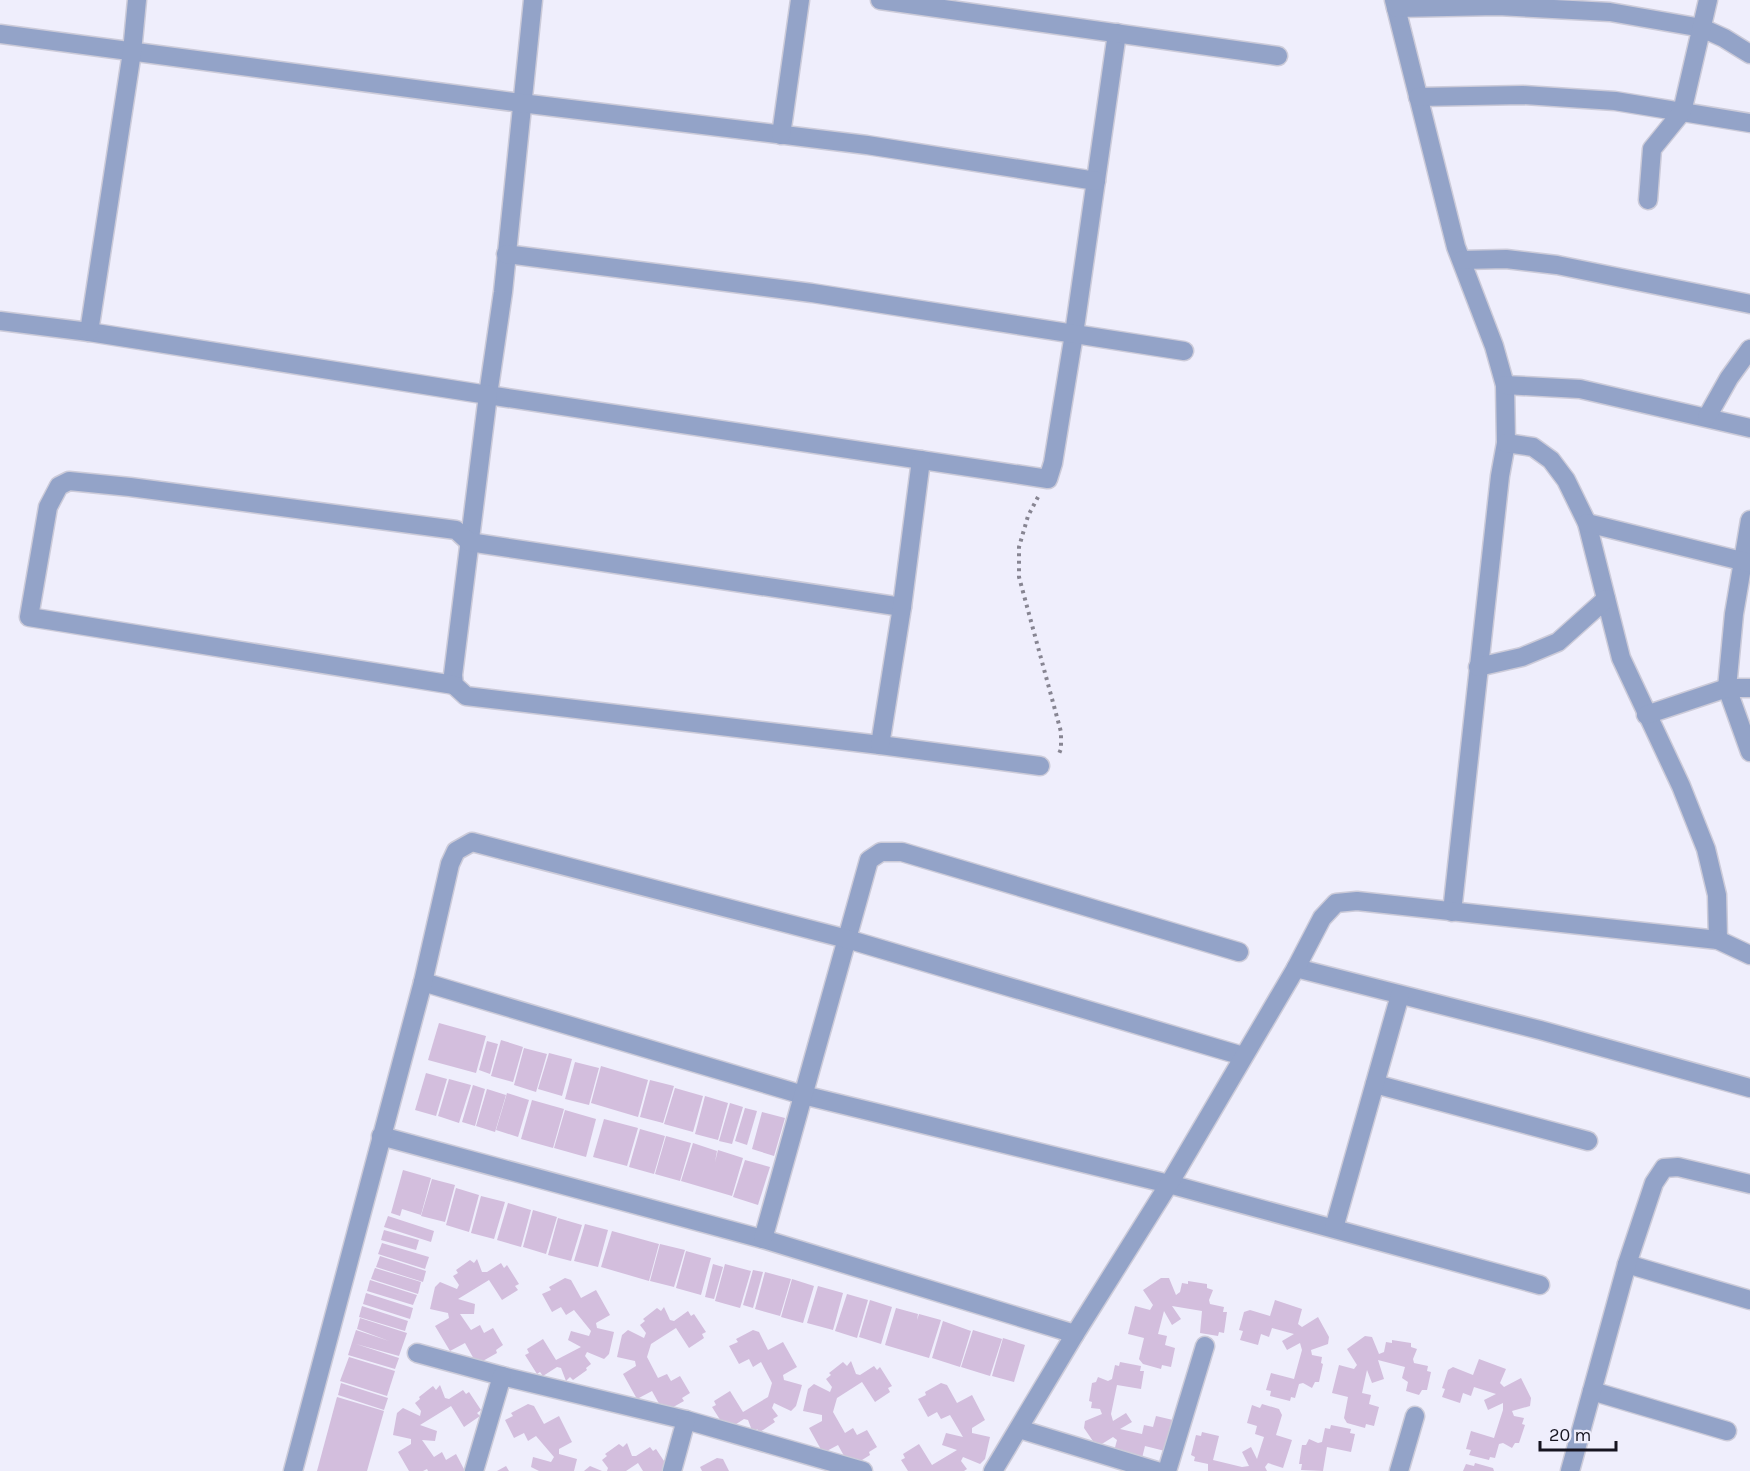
<svg xmlns="http://www.w3.org/2000/svg" width="1750" height="1471" font-family="Karla,sans-serif">
<style>
.building{fill:#d3bedd}
.lines{fill:none;stroke-linecap:round;stroke-linejoin:round}
.street-casing{stroke:#cccbd9;stroke-width:21}
.path{stroke:#878592;stroke-width:4;stroke-dasharray:3 4.5;stroke-linecap:butt}
.street{stroke:#93a3c8;stroke-width:18}
</style>
<rect width="100%" height="100%" fill="#efeefc"/>
<!-- building -->
<g class="building">
<path d="M439 1023 486 1036 476 1073 428 1060Z"/>
<path d="M501 1040 523 1047 513 1082 491 1076Z"/>
<path d="M487 1041 498 1044 490 1074 479 1070Z"/>
<path d="M524 1048 547 1054 536 1092 514 1085Z"/>
<path d="M549 1053 572 1059 562 1096 538 1089Z"/>
<path d="M575 1062 599 1068 589 1105 565 1099Z"/>
<path d="M601 1066 648 1080 638 1117 591 1103Z"/>
<path d="M426 1073 447 1079 436 1116 415 1110Z"/>
<path d="M449 1079 471 1085 459 1123 438 1116Z"/>
<path d="M650 1080 674 1086 663 1123 640 1117Z"/>
<path d="M473 1085 485 1089 475 1126 462 1122Z"/>
<path d="M675 1088 703 1096 693 1132 664 1124Z"/>
<path d="M487 1089 506 1095 495 1132 476 1126Z"/>
<path d="M507 1093 529 1100 518 1137 496 1130Z"/>
<path d="M705 1096 728 1103 718 1140 695 1134Z"/>
<path d="M532 1100 564 1109 553 1148 521 1139Z"/>
<path d="M730 1103 743 1107 732 1144 719 1141Z"/>
<path d="M745 1108 757 1111 747 1145 735 1141Z"/>
<path d="M565 1110 596 1119 586 1157 554 1148Z"/>
<path d="M762 1112 785 1118 774 1156 752 1149Z"/>
<path d="M604 1119 638 1128 627 1166 593 1157Z"/>
<path d="M640 1129 665 1136 654 1174 629 1167Z"/>
<path d="M666 1136 691 1143 680 1181 655 1174Z"/>
<path d="M693 1143 717 1151 715 1162 718 1150 743 1158 732 1196 681 1181Z"/>
<path d="M745 1160 770 1167 758 1205 733 1197Z"/>
<path d="M403 1170 431 1178 421 1215 402 1209 400 1216 391 1213Z"/>
<path d="M432 1179 455 1185 445 1222 421 1216Z"/>
<path d="M456 1188 479 1195 469 1232 446 1225Z"/>
<path d="M481 1196 505 1202 494 1239 471 1233Z"/>
<path d="M508 1203 531 1210 521 1247 497 1240Z"/>
<path d="M533 1210 557 1217 546 1254 523 1247Z"/>
<path d="M388 1216 434 1231 431 1242 384 1227Z"/>
<path d="M558 1218 582 1225 571 1261 548 1255Z"/>
<path d="M585 1224 608 1230 598 1267 574 1261Z"/>
<path d="M384 1230 419 1240 416 1250 381 1240Z"/>
<path d="M612 1231 659 1244 649 1281 601 1267Z"/>
<path d="M382 1243 429 1257 425 1269 378 1254Z"/>
<path d="M660 1244 685 1250 674 1287 650 1281Z"/>
<path d="M686 1251 711 1258 701 1295 676 1288Z"/>
<path d="M380 1256 426 1271 423 1282 376 1267Z"/>
<path d="M477 1259 482 1272H487L501 1263 504 1268 507 1265 519 1284 515 1286 518 1290 502 1300 489 1280 458 1299 475 1304 474 1314H460L471 1330 480 1325 484 1333 493 1328 503 1345 496 1350 497 1353 481 1362 475 1361 465 1343 450 1351 435 1326 449 1318 448 1313 430 1309 435 1287 440 1282 457 1289 459 1285 453 1276 458 1273 456 1270 470 1260 474 1263Z"/>
<path d="M713 1264 723 1267 714 1299 705 1297Z"/>
<path d="M725 1264 751 1271 740 1308 715 1301Z"/>
<path d="M375 1268 421 1282 418 1294 371 1279Z"/>
<path d="M753 1270 763 1272 753 1308 743 1305Z"/>
<path d="M765 1272 791 1279 780 1316 755 1309Z"/>
<path d="M565 1278 571 1280 581 1298 596 1290 610 1315 596 1323 597 1328 614 1332 609 1354 604 1359 587 1352 585 1356 591 1364 586 1368 587 1370 573 1380 570 1377 566 1381 561 1368 557 1367 543 1376 540 1372 537 1374 525 1355 529 1353 527 1349 543 1339 556 1360 581 1347 568 1340 571 1331 589 1336 591 1331 574 1310 566 1315 561 1307 552 1312 542 1294 551 1290 549 1287Z"/>
<path d="M1161 1278H1169L1176 1295 1180 1292 1182 1283 1188 1284V1281L1207 1284V1288L1213 1290 1209 1300 1210 1304 1224 1307 1223 1312H1227L1224 1333 1219 1332 1218 1336 1200 1333 1202 1311 1172 1306 1181 1319 1172 1325 1164 1311 1158 1334 1167 1336 1165 1345 1175 1348 1171 1367 1162 1365 1161 1369 1143 1364 1139 1359 1144 1338 1128 1334 1135 1306 1150 1310 1153 1305 1143 1290Z"/>
<path d="M792 1279 814 1286 803 1323 781 1317Z"/>
<path d="M370 1280 417 1295 413 1305 367 1291Z"/>
<path d="M818 1286 843 1293 833 1330 807 1323Z"/>
<path d="M366 1293 413 1308 410 1319 363 1304Z"/>
<path d="M847 1294 868 1300 857 1338 835 1331Z"/>
<path d="M870 1300 892 1307 881 1344 859 1337Z"/>
<path d="M1275 1300 1302 1309 1298 1324 1302 1327 1318 1317 1329 1337 1328 1344 1311 1350 1312 1355 1322 1357 1321 1363 1323 1364 1319 1382H1315L1312 1388 1303 1383 1299 1384 1295 1398 1291 1397 1290 1401 1270 1396 1271 1391 1266 1390 1271 1373 1294 1379 1302 1350 1300 1343 1287 1350 1282 1341 1294 1334 1272 1328 1269 1337 1261 1334 1258 1345 1240 1340 1243 1331 1239 1330 1244 1312 1250 1310 1270 1316Z"/>
<path d="M362 1306 408 1321 405 1331 359 1317Z"/>
<path d="M664 1307 670 1320 674 1321 688 1311 691 1316 694 1314 706 1332 702 1334 704 1338 689 1348 676 1328 651 1344 647 1357 658 1378 667 1374 671 1381 680 1376 690 1393 682 1398 684 1401 668 1410 662 1409 652 1391 637 1399 623 1374 636 1366 635 1361 617 1357 622 1335 628 1330 644 1338 646 1333 640 1325 645 1321 643 1319 657 1308 661 1311Z"/>
<path d="M896 1308 918 1314 917 1320 919 1314 941 1320 929 1358 885 1345Z"/>
<path d="M360 1318 407 1333 399 1356 356 1344 399 1358 395 1369 348 1355 356 1330 389 1341 357 1329Z"/>
<path d="M943 1321 971 1331 960 1367 932 1358Z"/>
<path d="M753 1330 759 1332 768 1350 783 1342 797 1367 783 1375 784 1380 802 1385 796 1406 791 1411 774 1403 772 1408 778 1416 773 1419 775 1422 760 1432 757 1429 753 1433 748 1420 744 1419 730 1428 724 1426 712 1407 716 1405 714 1401 730 1391 743 1412 768 1397 772 1383 761 1362 753 1367 749 1359 739 1364 729 1346 738 1342 736 1339Z"/>
<path d="M973 1330 1002 1339 990 1376 961 1367Z"/>
<path d="M1365 1336 1372 1337 1379 1354 1384 1352 1386 1342 1392 1343V1340L1411 1343V1347L1417 1349 1413 1359 1414 1363 1428 1366 1427 1371 1431 1372 1427 1390H1422L1419 1395 1406 1391 1408 1382 1402 1378 1405 1367 1378 1360 1384 1379 1372 1383 1367 1370 1362 1393 1371 1395 1369 1404 1379 1407 1374 1426 1366 1424 1365 1428 1347 1423 1344 1418 1348 1397 1332 1393 1339 1365 1354 1369 1357 1365 1347 1349Z"/>
<path d="M1003 1338 1025 1345 1014 1382 992 1376Z"/>
<path d="M349 1357 395 1371 387 1396 340 1381Z"/>
<path d="M1479 1359 1506 1369 1500 1383 1504 1387 1521 1378 1531 1398 1530 1406 1512 1411 1514 1416 1524 1418 1522 1424 1525 1425 1519 1443H1515L1512 1448 1503 1443 1499 1444 1495 1458 1490 1457 1489 1460 1469 1455 1471 1450 1466 1449 1471 1431 1494 1438 1503 1410V1403L1488 1410 1484 1400 1496 1394 1474 1387 1471 1396 1463 1393 1460 1403 1442 1397 1445 1389 1442 1388 1448 1370 1453 1367 1473 1375Z"/>
<path d="M851 1361 856 1374 860 1375 874 1366 877 1370 880 1367 892 1386 888 1388 890 1392 875 1402 862 1382 837 1398 833 1412 845 1433 853 1428 857 1435 867 1430 877 1447 869 1452 870 1455 854 1465 848 1463 838 1445 823 1453 809 1428 822 1421V1415L803 1411 808 1389 814 1384 830 1392 832 1387 826 1379 831 1375 829 1373 843 1362 847 1366Z"/>
<path d="M1120 1362 1141 1366 1140 1371H1144L1141 1389 1117 1385 1111 1414 1113 1421 1126 1413 1132 1422 1120 1429 1142 1434 1144 1425 1153 1427 1156 1416 1173 1420 1165 1451 1145 1446 1141 1462 1113 1455 1117 1440 1113 1437 1097 1447 1084 1428 1085 1421 1102 1414 1100 1409 1091 1408 1092 1402 1089 1401 1092 1383 1096 1382 1098 1377 1108 1381 1112 1379 1115 1365 1119 1366Z"/>
<path d="M341 1383 388 1398 384 1410 338 1395Z"/>
<path d="M941 1383 947 1385 957 1403 972 1395 985 1420 972 1428V1433L990 1437 985 1459 980 1464 963 1457 961 1461 967 1469 964 1471H908L901 1460 905 1458 903 1454 919 1444 932 1465 957 1450 942 1445 946 1433 963 1437 950 1415 941 1419 937 1412 928 1417 918 1399 926 1395 925 1392Z"/>
<path d="M440 1385 445 1398 449 1399 463 1390 466 1394 469 1392 481 1410 477 1413 480 1416 464 1427 451 1406 420 1425 437 1431 435 1441 422 1440 434 1457 442 1452 446 1460 456 1454 465 1471H428L427 1469 423 1471H409L398 1452 411 1444V1439L393 1435 397 1413 403 1408 420 1416 421 1411 415 1403 420 1399 419 1397 433 1386 436 1390Z"/>
<path d="M337 1397 384 1411 367 1471H317Z"/>
<path d="M528 1404 534 1406 544 1424 559 1416 572 1442 559 1449V1454L577 1459 574 1471H539L531 1467 533 1457 551 1462 554 1457 536 1436 528 1441 524 1433 514 1438 505 1420 513 1416 511 1413Z"/>
<path d="M1262 1404 1279 1409 1282 1415 1276 1435 1292 1440 1283 1468 1268 1463 1265 1467 1267 1471H1208V1464L1194 1461 1195 1457 1191 1455 1196 1435 1201 1436 1202 1432 1219 1436 1213 1460 1242 1467 1249 1466 1242 1452 1251 1447 1257 1459 1264 1437 1255 1434 1257 1426 1247 1423 1252 1405 1260 1408Z"/>
<path d="M1331 1425 1351 1429 1350 1433 1355 1434 1351 1452 1327 1447 1323 1471 1301 1470 1302 1464H1299L1302 1445H1306L1309 1439 1318 1443 1322 1442 1325 1428 1330 1429Z"/>
<path d="M627 1443 632 1456H636L650 1447 653 1451 656 1449 668 1467 665 1471H643L638 1463 626 1471H607L608 1468 602 1460 607 1456 605 1454 619 1444 623 1447Z"/>
<path d="M717 1458 723 1459 729 1471H702L700 1467Z"/>
<path d="M1475 1463 1493 1468 1494 1471H1463L1466 1464 1474 1466Z"/>
<path d="M506 1466 509 1471H497Z"/>
<path d="M590 1466 602 1471H584Z"/>
</g>
<g class="lines">
<defs>
<g id="street">
<path d="M533 0 503 292 488 395 1048 479 1053 463 1074 334 1117 33"/>
<path d="M880 0 1278 56"/>
<path d="M1394 0 1456 247 1494 346 1505 385 1506 443 1500 476 1452 912"/>
<path d="M1396 8 1498 6 1610 12 1702 28 1724 38 1750 54"/>
<path d="M0 34 521 103 867 145 1096 181"/>
<path d="M1418 97 1523 95 1615 101 1750 123"/>
<path d="M781 135 800 0"/>
<path d="M1648 200 1652 149 1682 112 1708 0"/>
<path d="M506 254 812 293 1184 351"/>
<path d="M1462 260 1506 259 1557 265 1750 304"/>
<path d="M0 321 89 332 488 395 453 675 454 685 466 696 880 745 1040 766"/>
<path d="M89 332 132 52 137 0"/>
<path d="M1505 385 1580 389 1750 428"/>
<path d="M1707 417 1729 378 1750 349"/>
<path d="M1506 443 1533 447 1551 460 1566 480 1587 523 1621 658 1681 786 1706 849 1717 895 1718 940"/>
<path d="M1750 520 1734 614 1727 688 1750 752"/>
<path d="M1587 523 1750 563"/>
<path d="M1478 667 1522 657 1558 642 1606 599"/>
<path d="M454 685 29 617 48 507 59 486 69 481 130 487 456 530 469 542 902 607"/>
<path d="M1646 715 1727 688H1750"/>
<path d="M880 745 902 607 921 460"/>
<path d="M1296 968 1540 1030 1750 1088"/>
<path d="M423 982 803 1095 1169 1184 1540 1285"/>
<path d="M1375 1084 1588 1141"/>
<path d="M381 1136 763 1239 1075 1334"/>
<path d="M1334 1228 1400 995"/>
<path d="M763 1239 869 860 881 852H902L1239 952"/>
<path d="M1627 1264 1750 1300"/>
<path d="M417 1353 502 1376 686 1420 863 1471"/>
<path d="M1592 1391 1727 1431"/>
<path d="M1019 1429 1157 1471"/>
<path d="M293 1471 423 982 450 864 456 851 472 842 847 939 1243 1056"/>
<path d="M474 1471 502 1376"/>
<path d="M672 1471 686 1420"/>
<path d="M993 1471 1075 1334 1169 1184 1296 968 1322 918 1336 903 1357 901 1718 940 1750 955"/>
<path d="M1167 1471 1205 1346"/>
<path d="M1399 1471 1415 1416"/>
<path d="M1570 1471 1627 1264 1654 1183 1664 1168 1678 1167 1750 1184"/>
</g>
</defs>
<!-- street casing -->
<use href="#street" class="street-casing"/>
<!-- path -->
<path class="path" d="M1038 497 1028 516 1019 547V577L1061 732V749L1058 756"/>
<!-- street -->
<use href="#street" class="street"/>
</g>
<!-- scale -->
<path d="M1540 1441v9h76v-9" fill="none" stroke="#161420" stroke-width="3"/>
<text x="1549" y="1441" font-size="18" fill="#161420" stroke="#efeefc" stroke-width="4.5" paint-order="stroke">20 m</text>
</svg>
